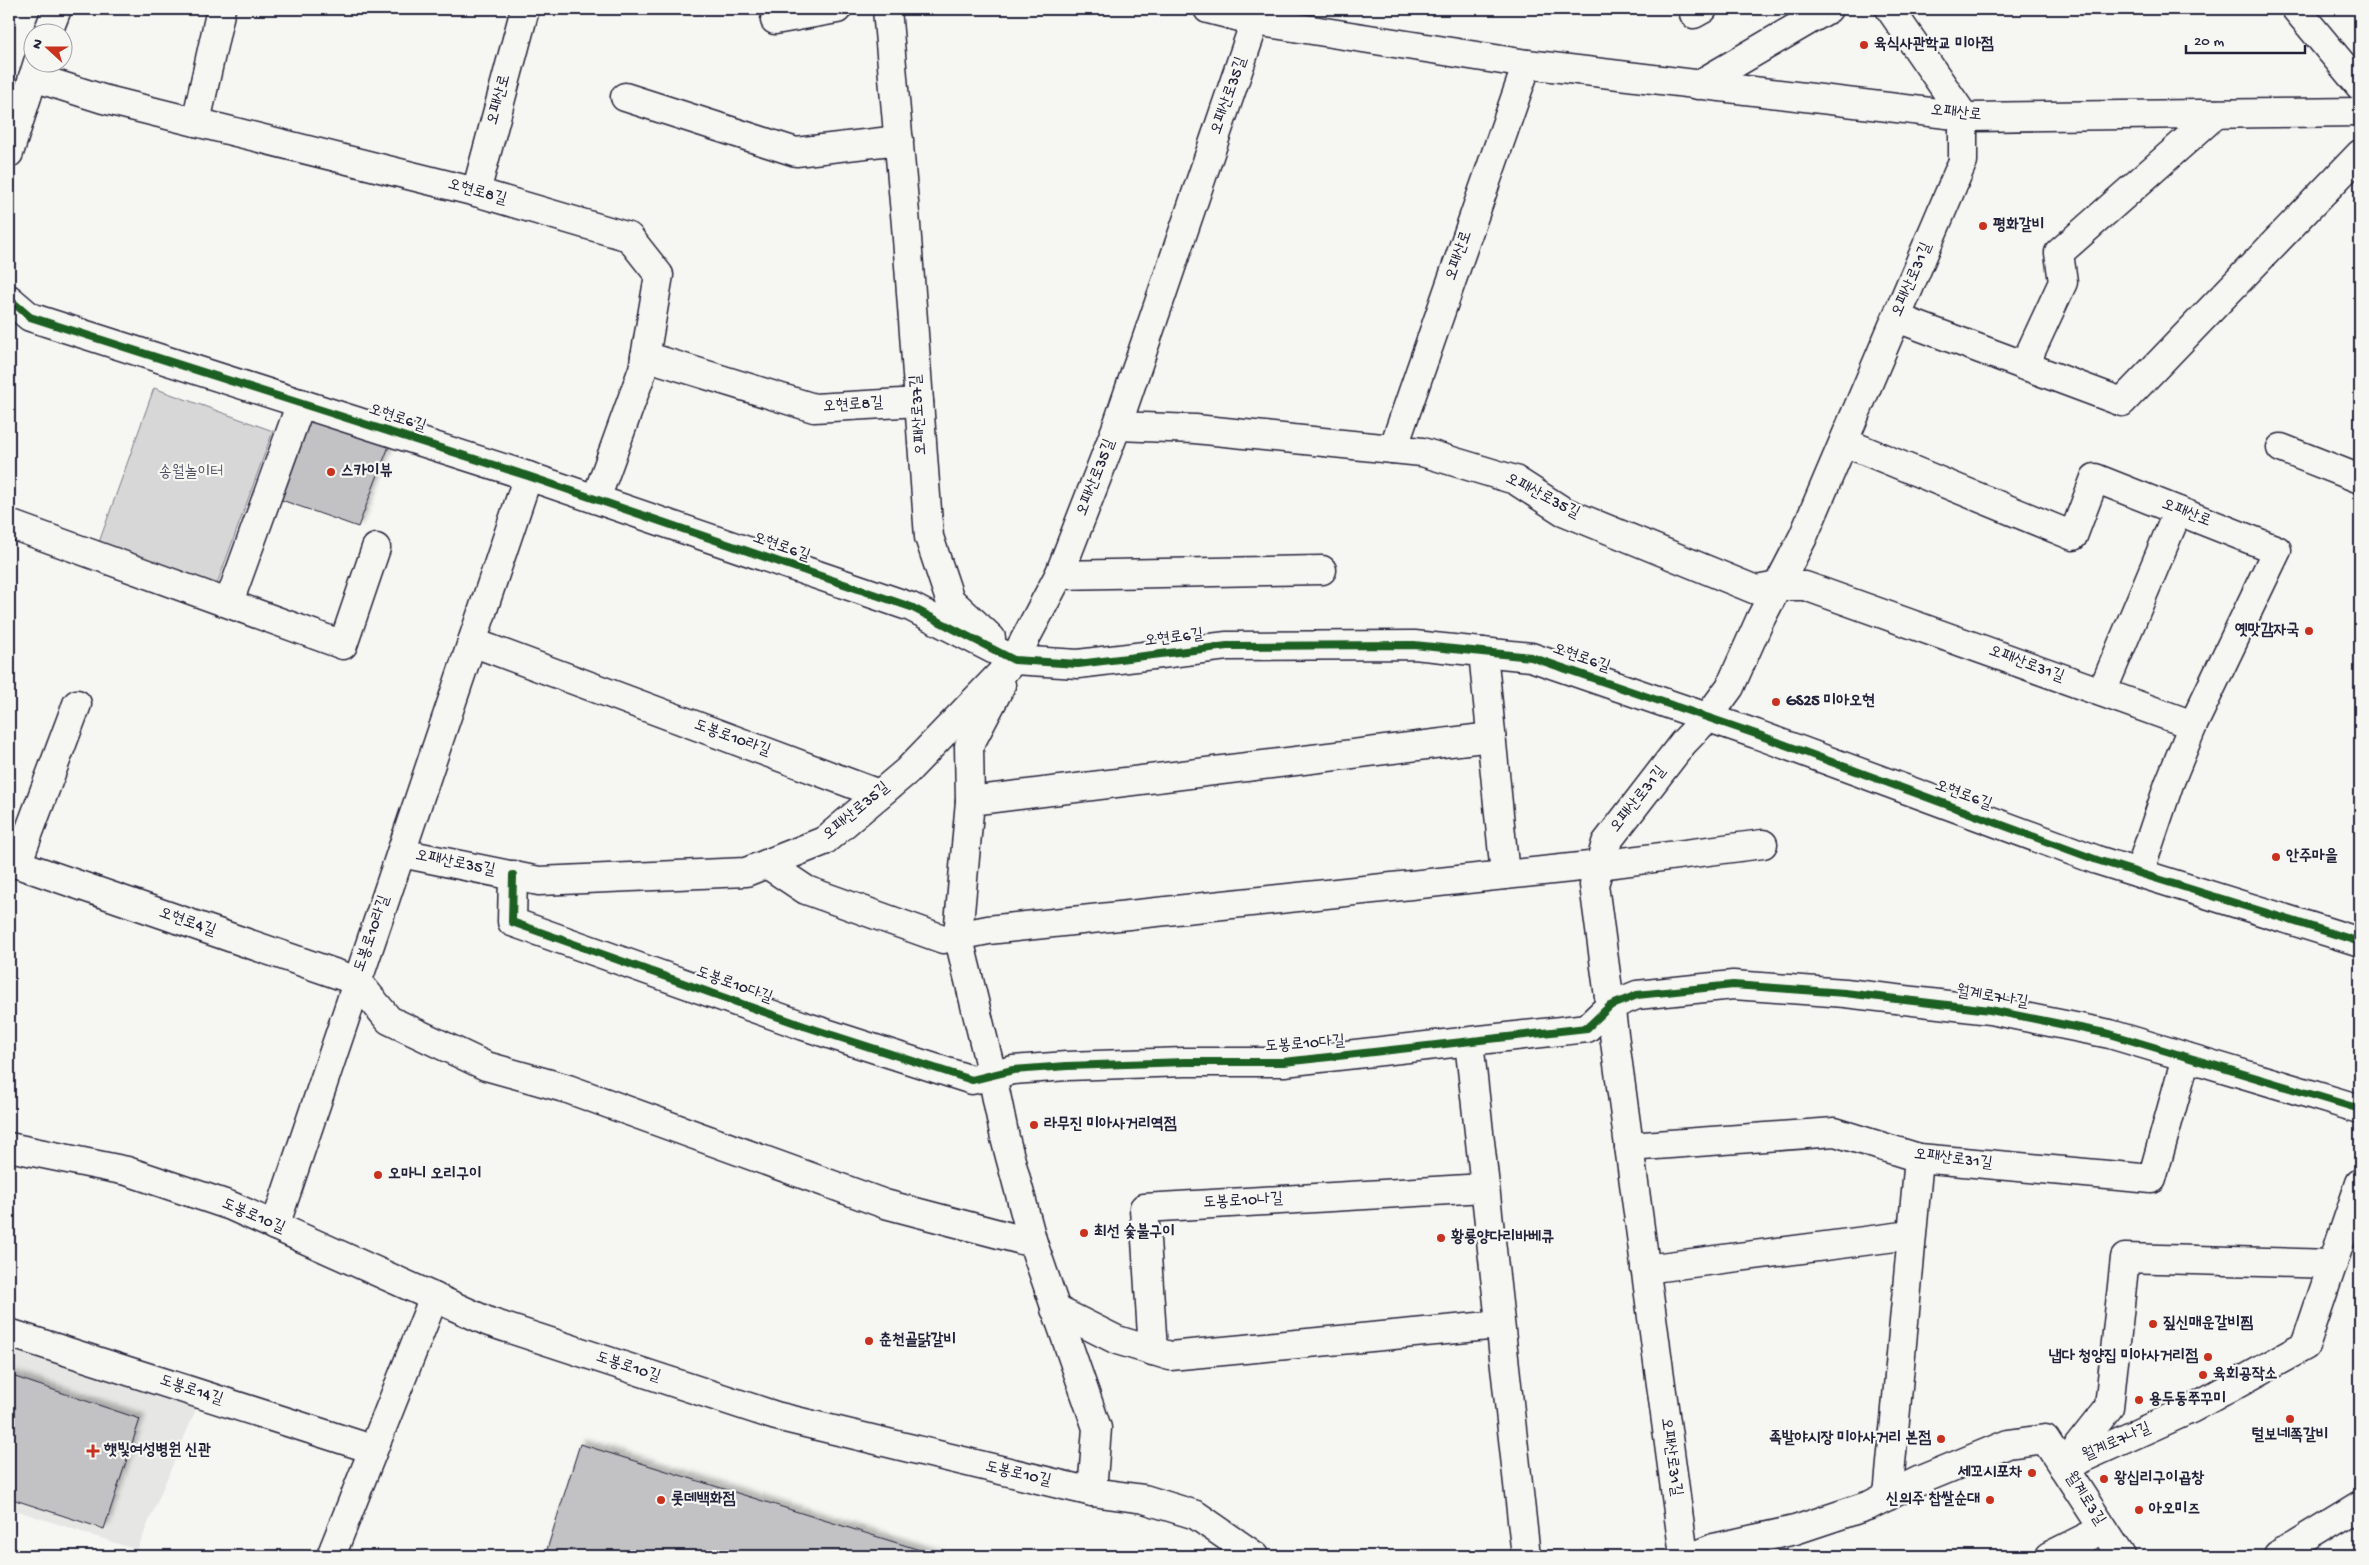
<svg xmlns="http://www.w3.org/2000/svg" width="2369" height="1565" font-family="'Gochi Hand','Poor Story',sans-serif">
<style>
.built{fill:#e6e6e4}
.green{fill:#d7d7d7;stroke:#7c7c89}
.building{fill:#c2c2c4;stroke:#22223b;filter:url(#shadow)}
.lines{fill:none;stroke-linecap:round;stroke-linejoin:round}
.minor-casing{stroke:#22223b;stroke-width:31}
.major-casing{stroke:#22223b;stroke-width:31}
.minor{stroke:#f6f6f2;stroke-width:28}
.major{stroke:#f6f6f2;stroke-width:28}
.cycleway-casing{stroke:#f6f6f2;stroke-width:11}
.cycleway{stroke:#1b5e20;stroke-width:8}
.poi-dot{fill:#c8321e;stroke:#f6f6f2;stroke-width:2}
.labels{text-anchor:middle;dominant-baseline:central;stroke-width:4.5;stroke-linejoin:round;paint-order:stroke}
.poi-label{font-size:16px;font-weight:bold;fill:#22223b;stroke:#f6f6f2;text-anchor:start}
.street-label{font-size:16px;fill:#22223b;stroke:#f6f6f2}
.park-label{font-size:16px;fill:#4f4f62;stroke:#f6f6f2}
</style>
<defs>
<filter id="shadow"><feDropShadow dx="4.5" dy="-4.5" stdDeviation="2.5" flood-color="#0004"/></filter>
</defs>
<rect width="100%" height="100%" fill="#f6f6f2"/>
<filter id="ink" filterUnits="userSpaceOnUse"><feTurbulence type="fractalNoise" baseFrequency=".02" numOctaves="2"/><feDisplacementMap in="SourceGraphic" scale="10" xChannelSelector="R" yChannelSelector="G"/><feConvolveMatrix kernelMatrix="1 2 1 2 8 2 1 2 1" color-interpolation-filters="sRGB"/></filter>
<g filter="url(#ink)">
<!-- built -->
<path class="built" d="M9 1346 202 1395 137 1550 9 1508Z"/>
<!-- green -->
<path class="green" d="M154 388 273 431 213 595 97 548Z"/>
<!-- building -->
<g class="building">
<path d="M304 413 389 446 358 527 273 497Z"/>
<path d="M9 1375 140 1419 104 1529 9 1498Z"/>
<path d="M580 1444 939 1556H545Z"/>
</g>
<g class="lines">
<defs>
<g id="minor">
<path d="M887 9 906 225 929 537 950 600 991 638"/>
<path d="M1208 9 1255 21 1527 64 1972 117 2360 112"/>
<path d="M2296 9 2360 86"/>
<path d="M1694 14 1703 9"/>
<path d="M775 20 837 9"/>
<path d="M48 32 57 9"/>
<path d="M33 77 103 99 476 192 629 237 659 275 643 369 596 499"/>
<path d="M1698 85 1828 9"/>
<path d="M625 97 796 152 899 140"/>
<path d="M196 122 221 9"/>
<path d="M9 153 38 62"/>
<path d="M476 192 525 9"/>
<path d="M9 299 30 317 528 476 911 607 1014 660 1078 664 1227 646 1414 645 1531 657 1756 734 2097 860 2360 942"/>
<path d="M1897 318 2122 402 2360 154"/>
<path d="M645 356 814 408 919 402"/>
<path d="M2024 366 2063 282 2059 253 2216 114"/>
<path d="M1117 426 1195 429 1422 452 1515 480 1563 511 1756 590 1778 586H1805L2193 725"/>
<path d="M1844 442 2073 536 2095 478 2277 550 2193 725 2169 784 2139 873"/>
<path d="M2281 448 2360 479"/>
<path d="M1393 449 1527 64"/>
<path d="M9 524 343 645 376 548"/>
<path d="M1059 575 1322 570"/>
<path d="M229 602 301 403"/>
<path d="M472 642 879 794"/>
<path d="M1483 652 1505 875"/>
<path d="M1001 685 969 746 970 801 958 935 992 1075 1005 1138 1033 1243 1097 1428 1092 1492"/>
<path d="M2102 692 2178 511"/>
<path d="M970 801 1491 737"/>
<path d="M401 853 539 881 746 872 824 841 907 771 1014 660 1059 575 1117 426 1255 21"/>
<path d="M9 861 357 981 389 1020 486 1066 568 1089 885 1204 1033 1243"/>
<path d="M17 864 77 704"/>
<path d="M767 864 806 890 943 939 988 930 1599 865 1763 844"/>
<path d="M513 875 512 922 804 1026 972 1080 1013 1070 1067 1066 1185 1062H1284L1587 1028 1610 1006 1637 995 1733 985 1845 993 1990 1010 2110 1034 2360 1109"/>
<path d="M1469 1042 1526 1556"/>
<path d="M9 1147 127 1171 231 1206 489 1322 776 1416 1092 1492 1144 1499 1196 1515 1255 1556"/>
<path d="M1629 1147 1835 1132 1919 1158 2152 1179 2186 1057"/>
<path d="M275 1226 528 476"/>
<path d="M1645 1269 1911 1235"/>
<path d="M1055 1309 1117 1340 1170 1356 1499 1325"/>
<path d="M9 1333 372 1449"/>
<path d="M1153 1351 1144 1208 1484 1188"/>
<path d="M2065 1463 2109 1407 2125 1258 2333 1264"/>
<path d="M2063 1467 2191 1409 2305 1346 2360 1183"/>
<path d="M1888 1496 1919 1158"/>
<path d="M331 1556 434 1297"/>
<path d="M1684 1556 1594 885 1606 843 1683 743 1708 717 1730 687 1760 620 1803 537 1963 161V115L1890 9"/>
<path d="M1695 1556 1714 1548 1795 1530 1870 1505 1918 1481 2008 1444 2045 1439 2121 1556"/>
<path d="M2049 1556 2103 1529"/>
<path d="M2278 1556 2360 1506"/>
</g>
<path id="major" d="M334 1556 335 1547"/>
</defs>
<!-- minor casing -->
<use href="#minor" class="minor-casing"/>
<!-- major casing -->
<use href="#major" class="major-casing"/>
<!-- minor -->
<use href="#minor" class="minor"/>
<!-- major -->
<use href="#major" class="major"/>
<defs>
<g id="cycleway">
<path d="M9 299 30 317 528 476 911 607 1014 660 1078 664 1227 646 1414 645 1531 657 1756 734 2097 860 2360 942"/>
<path d="M513 875 512 922 804 1026 972 1080 1013 1070 1067 1066 1185 1062H1284L1587 1028 1610 1006 1637 995 1733 985 1845 993 1990 1010 2110 1034 2360 1109"/>
</g>
</defs>
<!-- cycleway casing -->
<use href="#cycleway" class="cycleway-casing"/>
<!-- cycleway -->
<use href="#cycleway" class="cycleway"/>
</g>
</g>
<!-- markers -->
<g class="poi-dot">
<circle cx="1864" cy="45" r="5"/>
<circle cx="1983" cy="226" r="5"/>
<circle cx="331" cy="472" r="5"/>
<circle cx="2309" cy="631" r="5"/>
<circle cx="1776" cy="702" r="5"/>
<circle cx="2276" cy="857" r="5"/>
<circle cx="1034" cy="1125" r="5"/>
<circle cx="378" cy="1175" r="5"/>
<circle cx="1084" cy="1233" r="5"/>
<circle cx="1441" cy="1238" r="5"/>
<circle cx="2153" cy="1324" r="5"/>
<circle cx="869" cy="1341" r="5"/>
<circle cx="2208" cy="1357" r="5"/>
<circle cx="2203" cy="1375" r="5"/>
<circle cx="2139" cy="1400" r="5"/>
<circle cx="2290" cy="1419" r="5"/>
<circle cx="1941" cy="1439" r="5"/>
<path d="M90.5 1443.5h5v5h5v5h-5v5h-5v-5h-5v-5h5z"/>
<circle cx="2032" cy="1473" r="5"/>
<circle cx="2104" cy="1479" r="5"/>
<circle cx="661" cy="1500" r="5"/>
<circle cx="1990" cy="1500" r="5"/>
<circle cx="2139" cy="1510" r="5"/>
</g>
<g class="labels">
<!-- poi labels -->
<g class="poi-label">
<text x="1874" y="45">육식사관학교 미아점</text>
<text x="1993" y="226">평화갈비</text>
<text x="341" y="472">스카이뷰</text>
<text x="2299" y="631" text-anchor="end">옛맛감자국</text>
<text x="1786" y="702">GS25 미아오현</text>
<text x="2286" y="857">안주마을</text>
<text x="1044" y="1125">라무진 미아사거리역점</text>
<text x="388" y="1175">오마니 오리구이</text>
<text x="1094" y="1233">최선 숯불구이</text>
<text x="1451" y="1238">황룡양다리바베큐</text>
<text x="2163" y="1324">짚신매운갈비찜</text>
<text x="879" y="1341">춘천골닭갈비</text>
<text x="2198" y="1357" text-anchor="end">냅다 청양집 미아사거리점</text>
<text x="2213" y="1375">육회공작소</text>
<text x="2149" y="1400">용두동쭈꾸미</text>
<text x="2290" y="1436" text-anchor="middle">털보네쪽갈비</text>
<text x="1931" y="1439" text-anchor="end">족발야시장 미아사거리 본점</text>
<text x="104" y="1451">햇빛여성병원 신관</text>
<text x="2022" y="1473" text-anchor="end">세꼬시포차</text>
<text x="2114" y="1479">왕십리구이곱창</text>
<text x="671" y="1500">롯데백화점</text>
<text x="1980" y="1500" text-anchor="end">신의주 찹쌀순대</text>
<text x="2149" y="1510">아오미즈</text>
</g>
<!-- street labels -->
<g class="street-label">
<text transform="translate(1230 96) rotate(-71)">오패산로35길</text>
<text transform="translate(500 100) rotate(-75)">오패산로</text>
<text transform="translate(1956 114) rotate(6)">오패산로</text>
<text transform="translate(477 193) rotate(15)">오현로8길</text>
<text transform="translate(1460 256) rotate(-71)">오패산로</text>
<text transform="translate(1913 280) rotate(-67)">오패산로31길</text>
<text transform="translate(853 406) rotate(-4)">오현로8길</text>
<text transform="translate(920 415) rotate(-94)">오패산로37길</text>
<text transform="translate(397 419) rotate(18)">오현로6길</text>
<text transform="translate(1097 478) rotate(-69)">오패산로35길</text>
<text transform="translate(1542 497) rotate(27)">오패산로35길</text>
<text transform="translate(2186 514) rotate(21)">오패산로</text>
<text transform="translate(781 548) rotate(19)">오현로6길</text>
<text transform="translate(1174 639) rotate(-7)">오현로6길</text>
<text transform="translate(1581 659) rotate(19)">오현로6길</text>
<text transform="translate(2026 665) rotate(20)">오패산로31길</text>
<text transform="translate(732 739) rotate(20)">도봉로10라길</text>
<text transform="translate(1963 796) rotate(20)">오현로6길</text>
<text transform="translate(1639 800) rotate(-52)">오패산로31길</text>
<text transform="translate(857 812) rotate(-40)">오패산로35길</text>
<text transform="translate(455 864) rotate(11)">오패산로35길</text>
<text transform="translate(187 923) rotate(19)">오현로4길</text>
<text transform="translate(373 934) rotate(-71)">도봉로10라길</text>
<text transform="translate(734 986) rotate(20)">도봉로10다길</text>
<text transform="translate(1992 998) rotate(9)">월계로7나길</text>
<text transform="translate(1305 1045) rotate(-4)">도봉로10다길</text>
<text transform="translate(1953 1160) rotate(7)">오패산로31길</text>
<text transform="translate(1243 1202) rotate(-3)">도봉로10나길</text>
<text transform="translate(253 1217) rotate(23)">도봉로10길</text>
<text transform="translate(628 1368) rotate(18)">도봉로10길</text>
<text transform="translate(191 1391) rotate(18)">도봉로14길</text>
<text transform="translate(2117 1443) rotate(-24)">월계로7나길</text>
<text transform="translate(1670 1457) rotate(82)">오패산로31길</text>
<text transform="translate(1018 1475) rotate(13)">도봉로10길</text>
<text transform="translate(2084 1499) rotate(57)">월계로3길</text>
</g>
<!-- park labels -->
<g class="park-label">
<text x="191" y="473">송월놀이터</text>
</g>
</g>
<!-- margin -->
<rect width="2369" height="1565" fill="none" stroke="#f6f6f2" stroke-width="30"/>
<rect x="15" y="15" width="2339" height="1535" fill="none" stroke="#22223b" stroke-width="2" filter="url(#ink)"/>
<!-- north arrow -->
<g transform="translate(48 48) rotate(291)"><circle r="24" fill="#f6f6f2" stroke="#a1a1a9"/>
<path d="M0-4L9 19L0 12L-9 19Z" fill="#c8321e"/>
<text y="-8" font-size="14" font-weight="bold" text-anchor="middle" fill="#22223b">N</text>
</g>
<!-- scale -->
<path d="M2186 45v8h119v-8" fill="none" stroke="#22223b" stroke-width="2.5"/>
<text x="2194" y="45" font-size="15" fill="#22223b" stroke="#f6f6f2" stroke-width="4" paint-order="stroke">20 m</text>
</svg>
